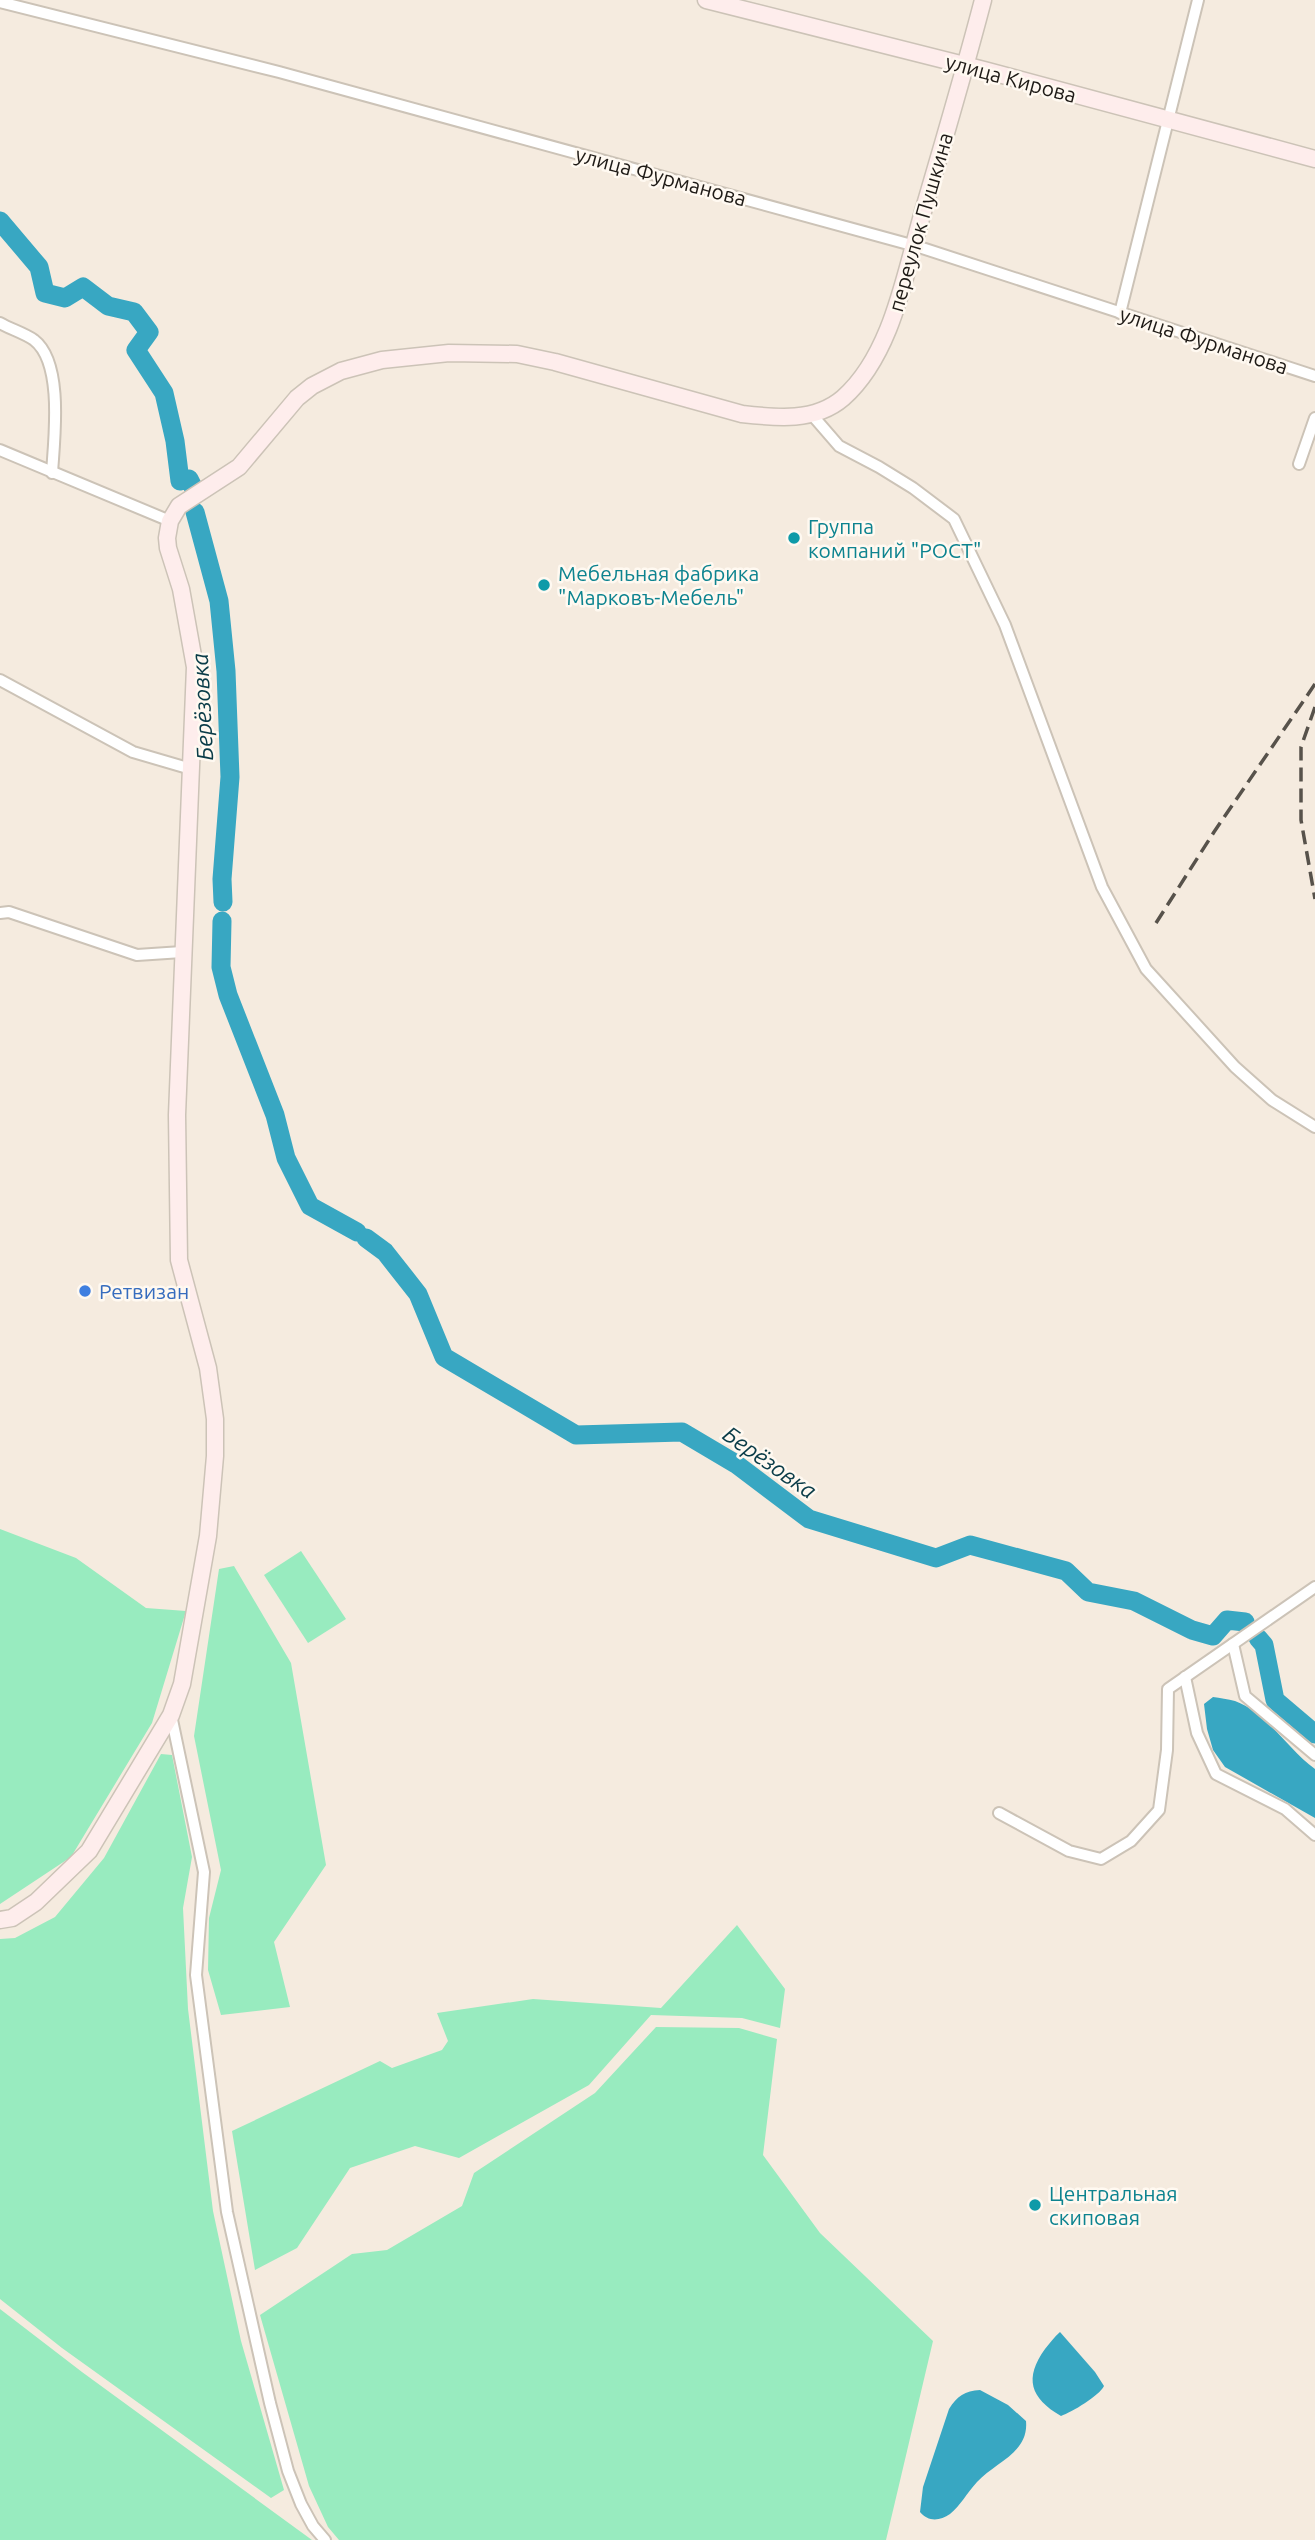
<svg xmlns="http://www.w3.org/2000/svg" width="1315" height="2540" font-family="Ubuntu,sans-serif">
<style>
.green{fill:#98ebbf}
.water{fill:#38a7c2}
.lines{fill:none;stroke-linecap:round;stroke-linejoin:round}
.river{stroke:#38a7c2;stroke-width:19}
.street-casing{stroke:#ccc3b7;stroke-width:14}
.secondary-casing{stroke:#ccc3b7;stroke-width:19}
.street{stroke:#fff;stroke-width:10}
.secondary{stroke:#feedec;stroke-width:16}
.rail{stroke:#57524b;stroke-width:3.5;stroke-dasharray:14 7;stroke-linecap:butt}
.culture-dot{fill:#0f9aa8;stroke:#fff9f1;stroke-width:2.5}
.shop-dot{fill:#3f7fe0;stroke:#fff9f1;stroke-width:2.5}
.labels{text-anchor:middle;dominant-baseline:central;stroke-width:5;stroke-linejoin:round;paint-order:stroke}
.street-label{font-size:21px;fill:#1e1a16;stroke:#fff9f1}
.culture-label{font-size:21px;fill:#0d838f;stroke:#fff9f1;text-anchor:start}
.shop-label{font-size:21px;fill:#366cbe;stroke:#fff9f1;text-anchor:start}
.water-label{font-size:23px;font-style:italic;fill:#0a3c48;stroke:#fff9f1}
</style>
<rect width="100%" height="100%" fill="#f5ebdf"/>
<!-- green -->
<g class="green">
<path d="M0 1529 76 1558 146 1608 186 1611 152 1723 71 1857 0 1904Z"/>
<path d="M301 1551 346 1619 308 1643 264 1575Z"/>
<path d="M234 1566 291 1663 326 1865 274 1942 290 2007 221 2015 208 1970 209 1918 221 1870 194 1736 219 1569Z"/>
<path d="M161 1754 172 1755 192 1857 183 1908 188 2009 213 2211 241 2341 284 2490 271 2498 62 2348 0 2299V1939L15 1938 55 1917 104 1858Z"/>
<path d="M737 1925 785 1989 780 2028 742 2018 651 2015 589 2085 459 2158 415 2146 350 2168 297 2248 255 2270 232 2131 380 2061 392 2068 442 2050 448 2041 437 2013 533 1999 661 2008Z"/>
<path d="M656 2027 739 2028 777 2039 763 2155 820 2233 933 2341 886 2540H339L328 2527 309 2486 260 2315 352 2254 387 2250 462 2206 474 2173 595 2093Z"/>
<path d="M0 2309 82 2372 312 2540H0Z"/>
</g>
<!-- water -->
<g class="water">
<path d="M1213 1697C1220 1698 1228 1699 1235 1701 1268 1713 1287 1749 1315 1769V1818L1225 1767 1213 1750 1207 1729 1204 1704Z"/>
<path d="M1060 2332 1095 2372 1104 2386C1099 2396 1072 2412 1061 2416 1030 2398 1024 2378 1045 2349 1050 2343 1054 2337 1060 2332Z"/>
<path d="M980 2390 1008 2405 1026 2421C1029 2453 995 2462 977 2482 967 2493 960 2506 950 2514 940 2521 928 2522 920 2512L923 2487 949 2409C957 2396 965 2391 980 2390Z"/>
</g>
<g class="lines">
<!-- river -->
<g class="river">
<path d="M0 221 39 267 45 293 65 298 83 287 108 306 134 312 149 332 136 350 164 393 175 441 180 481 189 479 193 487"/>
<path d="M195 512 219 601 226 671 230 777 222 879 223 902"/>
<path d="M222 921 221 967 228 995 275 1115 286 1158 310 1206 357 1232"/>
<path d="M366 1238 385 1252 418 1294 444 1357 576 1435 682 1432 736 1464 809 1519 936 1558 970 1545 1066 1571 1088 1592 1134 1601 1192 1630 1213 1636 1227 1620 1245 1622"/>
<path d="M1258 1638 1264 1645 1275 1700 1315 1734"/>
</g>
<defs>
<g id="street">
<path d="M0 2 279 72 919 247 1315 376"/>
<path d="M1120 313 1198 0"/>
<path d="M0 323C10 329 24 333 34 340 64 363 54 440 52 473"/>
<path d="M813 416 839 446 879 467 913 488 954 519 1005 625 1102 887 1146 969 1235 1067 1272 1100 1315 1127"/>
<path d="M0 450 170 521"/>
<path d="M1299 464 1315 418"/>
<path d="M0 680 133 752 191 769"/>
<path d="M0 913 9 912 137 955 182 952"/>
<path d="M1233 1644 1245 1696 1315 1755"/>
<path d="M1185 1677 1197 1733 1216 1774 1285 1809 1315 1835"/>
<path d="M171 1715 204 1872 196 1975 227 2212 270 2403 288 2471 301 2504 313 2526 325 2540"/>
<path d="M999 1813 1069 1851 1101 1859 1131 1841 1159 1810 1167 1750 1168 1689 1315 1587"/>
</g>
<g id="secondary">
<path d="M706 0 984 70 1315 159"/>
<path d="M0 1920 12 1918 36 1902 89 1851 171 1715 182 1684 208 1536 215 1456V1419L208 1368 179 1260 177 1115 195 667 181 589 168 548 167 538 170 521 179 506 239 467 297 398 312 386 341 371 382 360 449 353 517 354 555 362 742 414C777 418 815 422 843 398 894 353 906 267 925 205 945 137 965 69 983 0"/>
</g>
</defs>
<!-- street casing -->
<use href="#street" class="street-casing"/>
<!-- secondary casing -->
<use href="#secondary" class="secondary-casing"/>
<!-- street -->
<use href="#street" class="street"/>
<!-- secondary -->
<use href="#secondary" class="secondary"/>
<!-- rail -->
<g class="rail">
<path d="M1315 707 1301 747V820L1315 899"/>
<path d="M1156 923 1214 832 1315 684"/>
</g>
</g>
<!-- markers -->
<g class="culture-dot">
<circle cx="794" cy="538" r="7"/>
<circle cx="544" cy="585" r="7"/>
<circle cx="1035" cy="2205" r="7"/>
</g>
<circle class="shop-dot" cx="85" cy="1291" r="7"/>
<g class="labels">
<!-- street labels -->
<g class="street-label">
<text transform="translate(1011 78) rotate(15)">улица Кирова</text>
<text transform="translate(661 176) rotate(15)">улица Фурманова</text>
<text transform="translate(920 222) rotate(-74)">переулок Пушкина</text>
<text transform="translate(1204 340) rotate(18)">улица Фурманова</text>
</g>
<!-- culture labels -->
<g class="culture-label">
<text x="808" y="526">Группа<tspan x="808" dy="24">компаний "РОСТ"</tspan></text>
<text x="558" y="573">Мебельная фабрика<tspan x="558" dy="24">"Марковъ-Мебель"</tspan></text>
<text x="1049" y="2193">Центральная<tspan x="1049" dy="24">скиповая</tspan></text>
</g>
<!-- shop labels -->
<g class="shop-label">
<text x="99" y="1291">Ретвизан</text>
</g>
<!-- water labels -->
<g class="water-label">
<text transform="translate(202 707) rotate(-93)">Берёзовка</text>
<text transform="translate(770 1462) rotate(35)">Берёзовка</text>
</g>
</g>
</svg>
